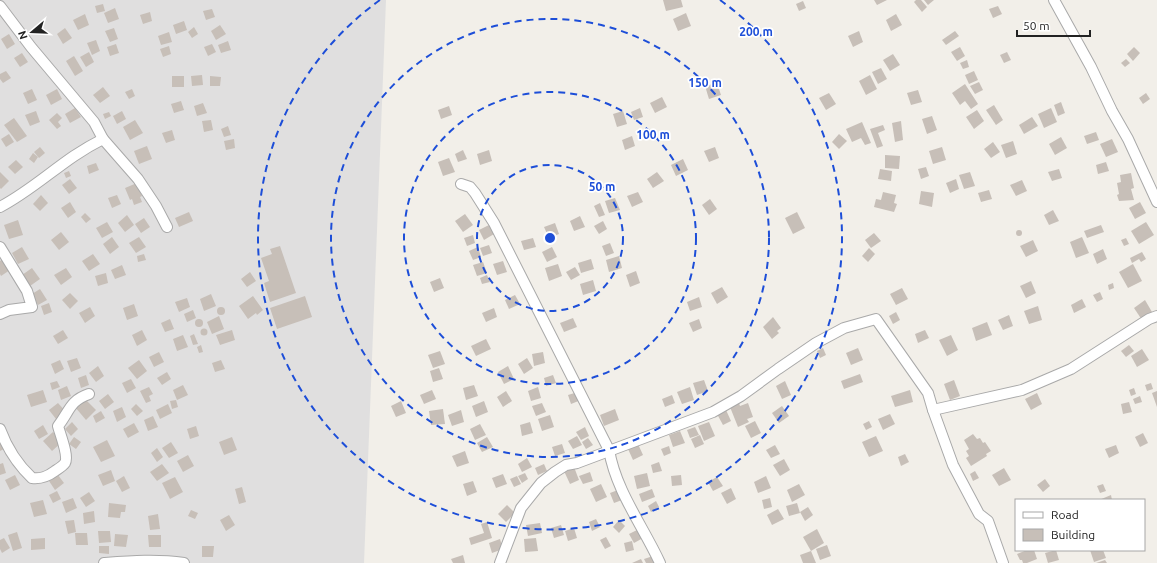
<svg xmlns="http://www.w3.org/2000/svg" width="1157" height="563" font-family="Ubuntu,sans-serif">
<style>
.residential{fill:#e0dfdf}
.building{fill:#c7bfb8}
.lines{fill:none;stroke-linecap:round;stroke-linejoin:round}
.street-casing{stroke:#a9a9a9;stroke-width:12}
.street{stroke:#fff;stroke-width:10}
.ring{fill:none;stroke:#1d4ed8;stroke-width:2;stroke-dasharray:7 5}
.centre{fill:#1d4ed8;stroke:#fff;stroke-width:2}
.ring-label{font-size:12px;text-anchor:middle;font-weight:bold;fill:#1d4ed8;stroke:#fff;stroke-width:3.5;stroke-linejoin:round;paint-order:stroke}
</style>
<rect width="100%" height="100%" fill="#f2efe9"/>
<!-- residential -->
<path class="residential" d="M0 0H386L364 563H0Z"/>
<!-- building -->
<g class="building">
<path d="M663 0H681L683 7 666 11Z"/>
<path d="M874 0H887L877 5Z"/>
<path d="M916 0H921L927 7 922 12 914 2Z"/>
<path d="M924 0H934L928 5Z"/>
<path d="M803 1 806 8 799 11 796 4Z"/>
<path d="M103 4 105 11 97 13 95 6Z"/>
<path d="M998 6 1002 14 993 18 989 9Z"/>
<path d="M115 8 119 19 108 23 104 13Z"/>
<path d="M212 9 215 17 206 20 203 11Z"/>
<path d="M150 12 152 21 143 24 140 15Z"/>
<path d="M686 13 691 26 678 31 673 19Z"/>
<path d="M85 14 89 25 78 30 73 20Z"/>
<path d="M896 14 902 25 891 31 886 20Z"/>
<path d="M184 21 187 30 176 34 173 25Z"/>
<path d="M220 25 226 34 216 40 211 31Z"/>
<path d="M194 27 198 34 192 38 188 32Z"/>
<path d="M65 28 72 38 63 44 57 34Z"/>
<path d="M114 28 118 39 110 42 105 31Z"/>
<path d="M859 31 863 42 853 47 848 36Z"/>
<path d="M955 31 959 36 946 45 942 40Z"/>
<path d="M169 32 172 42 161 45 158 36Z"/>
<path d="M9 34 15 44 7 49 1 39Z"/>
<path d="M96 40 100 51 92 55 87 43Z"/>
<path d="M228 41 231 50 221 53 218 45Z"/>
<path d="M116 44 119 53 110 56 107 47Z"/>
<path d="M212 44 216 52 208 56 204 47Z"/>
<path d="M169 46 171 54 163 57 160 49Z"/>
<path d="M960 47 965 56 957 61 951 52Z"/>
<path d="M1134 47 1140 53 1133 61 1127 54Z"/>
<path d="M89 52 94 62 86 67 80 57Z"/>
<path d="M1007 52 1011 60 1004 63 1000 55Z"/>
<path d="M22 53 28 62 20 67 14 58Z"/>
<path d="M893 54 900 65 890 71 883 60Z"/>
<path d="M74 56 83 71 75 76 66 61Z"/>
<path d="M1126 59 1130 63 1125 67 1121 63Z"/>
<path d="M967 60 969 67 963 69 960 63Z"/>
<path d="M881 68 887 79 878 84 872 72Z"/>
<path d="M6 71 11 78 3 83 0 79V74Z"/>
<path d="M974 71 978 80 969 84 965 75Z"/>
<path d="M202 75 203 85 192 86 191 76Z"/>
<path d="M870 75 877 89 866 95 859 81Z"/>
<rect x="172" y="76" width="12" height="11"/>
<path d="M210 76 221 77 220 86H210Z"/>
<path d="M979 82 983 90 975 94 970 86Z"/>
<path d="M717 83 721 95 709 99 705 86Z"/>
<path d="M965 84 978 104 971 109 965 101 960 105 952 93Z"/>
<path d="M103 87 110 96 100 103 93 95Z"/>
<path d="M32 89 37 100 28 104 23 93Z"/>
<path d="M57 89 62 99 51 105 46 95Z"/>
<path d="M132 89 135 96 129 99 125 92Z"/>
<path d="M918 90 922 102 911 105 907 93Z"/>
<path d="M829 93 836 104 826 110 819 98Z"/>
<path d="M1146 93 1150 99 1143 104 1139 98Z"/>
<path d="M662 97 667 107 655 113 650 103Z"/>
<path d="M181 101 184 110 174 113 171 104Z"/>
<path d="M1061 102 1065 113 1058 116 1054 105Z"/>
<path d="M203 103 207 113 197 116 194 106Z"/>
<path d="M994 105 1003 120 996 125 986 110Z"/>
<path d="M449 106 452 115 441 119 438 110Z"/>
<path d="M75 108 81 117 70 123 65 114Z"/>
<path d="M640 108 643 117 634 120 631 112Z"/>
<path d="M1051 108 1057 122 1044 128 1038 114Z"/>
<path d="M977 110 984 121 974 129 966 117Z"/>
<path d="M36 111 40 122 30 126 25 115Z"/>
<path d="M122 111 126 119 117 124 113 116Z"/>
<path d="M623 111 627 124 617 127 613 114Z"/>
<path d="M109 112 111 116 105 119 103 114Z"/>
<path d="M57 113 62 118 58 122 61 126 57 129 49 120Z"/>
<path d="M932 116 937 130 927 134 922 119Z"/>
<path d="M1032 117 1038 126 1024 134 1019 125Z"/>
<path d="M14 118 27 136 17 142 4 125Z"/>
<path d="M135 120 143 133 130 140 123 127Z"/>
<path d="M211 120 213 130 204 132 202 121Z"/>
<path d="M901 121 903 140 895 142 892 123Z"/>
<path d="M862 122 871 143 865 145 861 138 852 142 846 129Z"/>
<path d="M883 125 885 130 878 133 883 146 877 148 870 129Z"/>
<path d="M228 126 231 135 224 137 221 129Z"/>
<path d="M172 130 175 140 166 143 162 133Z"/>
<path d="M1096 132 1099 140 1087 144 1084 136Z"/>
<path d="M9 134 14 142 6 147 1 139Z"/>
<path d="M839 134 847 141 839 149 832 142Z"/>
<path d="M632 136 635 146 625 150 622 140Z"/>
<path d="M1061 137 1067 148 1055 155 1049 144Z"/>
<path d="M234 139 235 148 226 150 224 141Z"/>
<path d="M1112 139 1118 152 1106 157 1100 144Z"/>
<path d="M1013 141 1017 154 1006 158 1001 145Z"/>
<path d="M993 142 1000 152 991 158 984 149Z"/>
<path d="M147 146 152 159 139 164 134 151Z"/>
<path d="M40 147 45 153 39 158 34 152Z"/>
<path d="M715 147 719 158 709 162 704 151Z"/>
<path d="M942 147 946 160 933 164 929 151Z"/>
<path d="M463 150 467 159 458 162 455 154Z"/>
<path d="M489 150 492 161 480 165 477 154Z"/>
<path d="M33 153 38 157 34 163 29 159Z"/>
<path d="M885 155 900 156 899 169 885 168Z"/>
<path d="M449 158 455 172 443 176 438 162Z"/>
<path d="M683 159 688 170 676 176 671 165Z"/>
<path d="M16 160 23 167 15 174 8 167Z"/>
<path d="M1106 162 1109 171 1098 174 1096 165Z"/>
<path d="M96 163 99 170 89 174 87 166Z"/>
<path d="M926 167 929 176 921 179 918 169Z"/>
<path d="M880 169 892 171 891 181 878 179Z"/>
<path d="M1059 169 1062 178 1052 181 1048 172Z"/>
<path d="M69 171 71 176 66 178 64 173Z"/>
<path d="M0 172 9 181 1 189 0 188Z"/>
<path d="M657 172 664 181 653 188 647 179Z"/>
<path d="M970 172 975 186 964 189 959 175Z"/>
<path d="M1131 173 1134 188 1131 189 1134 200 1119 201 1117 195 1119 194 1117 183 1121 182 1120 175Z"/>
<path d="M70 179 77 188 69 194 62 185Z"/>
<path d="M956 179 959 189 950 193 946 183Z"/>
<path d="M1022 180 1027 191 1016 196 1010 185Z"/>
<path d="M137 183 142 196 140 197 142 202 134 205 132 199 130 200 125 188Z"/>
<path d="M989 190 992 199 981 202 978 193Z"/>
<path d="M921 191 934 193 932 207 919 204Z"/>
<path d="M638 192 643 202 632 207 627 196Z"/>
<path d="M883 192 896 195 894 203 897 204 894 212 874 207 876 199 881 200Z"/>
<path d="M41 195 48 203 40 211 33 204Z"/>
<path d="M117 195 121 204 112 208 108 198Z"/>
<path d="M615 198 620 210 609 213 605 201Z"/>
<path d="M710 199 717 209 709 215 702 205Z"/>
<path d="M70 202 76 212 68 218 61 208Z"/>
<path d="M1140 202 1146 213 1135 219 1129 208Z"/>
<path d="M600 203 605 215 599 217 594 206Z"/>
<path d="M1053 210 1059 221 1049 225 1044 215Z"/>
<path d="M189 212 193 221 179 227 175 218Z"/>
<path d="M797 212 805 228 793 234 785 218Z"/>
<path d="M85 213 91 219 86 223 81 217Z"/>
<path d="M465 214 473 225 463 232 455 221Z"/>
<path d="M127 215 134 225 125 232 118 223Z"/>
<path d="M580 216 585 227 574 231 570 221Z"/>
<path d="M144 218 150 227 141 233 135 224Z"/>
<path d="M18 220 23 235 9 239 4 225Z"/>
<path d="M603 221 607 229 599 234 594 226Z"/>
<path d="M107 222 113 232 102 238 96 228Z"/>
<path d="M1146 222 1154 235 1139 244 1131 231Z"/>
<path d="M555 223 559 234 549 238 544 227Z"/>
<path d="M489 225 494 234 484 240 479 230Z"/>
<path d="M1101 225 1104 232 1087 238 1084 231Z"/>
<circle cx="1019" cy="233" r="3"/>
<path d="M61 232 69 242 59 250 51 240Z"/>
<path d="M874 233 881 241 871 248 865 240Z"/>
<path d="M473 235 475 243 467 246 464 238Z"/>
<path d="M112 237 119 247 110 254 103 244Z"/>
<path d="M139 237 146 247 136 253 129 243Z"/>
<path d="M1082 237 1089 253 1076 258 1070 242Z"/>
<path d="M533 238 536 247 524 250 521 241Z"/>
<path d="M1126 238 1129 244 1124 246 1121 240Z"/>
<path d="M1033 240 1038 251 1026 257 1020 246Z"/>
<path d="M610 243 614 253 606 256 602 246Z"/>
<path d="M489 245 492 253 483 256 480 248Z"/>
<path d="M280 246 296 293 270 302 264 283 269 281 261 258 272 254 270 249Z"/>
<path d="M22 247 29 259 18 264 12 253Z"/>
<path d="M478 247 481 257 473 260 469 251Z"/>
<path d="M552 247 557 257 547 262 542 252Z"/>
<path d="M869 248 875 254 868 262 862 256Z"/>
<path d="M1103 249 1107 259 1097 264 1093 254Z"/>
<path d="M1142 252 1146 259 1141 262 1139 259 1132 263 1130 258Z"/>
<path d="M93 254 100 264 89 271 82 261Z"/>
<path d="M144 254 146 260 138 262 137 256Z"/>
<path d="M619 256 622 268 609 272 606 260Z"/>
<path d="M3 259 10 270 1 276 0 274V261Z"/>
<path d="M591 259 594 269 581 273 578 263Z"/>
<path d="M503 261 507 272 497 275 493 264Z"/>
<path d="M483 262 487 273 477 276 473 265Z"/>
<path d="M558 264 562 276 549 281 545 268Z"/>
<path d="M1133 264 1142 281 1128 288 1119 272Z"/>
<path d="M122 265 126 275 115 279 111 270Z"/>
<path d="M575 267 580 275 571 280 566 272Z"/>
<path d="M32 268 40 279 30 286 22 275Z"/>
<path d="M66 268 72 277 61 285 54 275Z"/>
<path d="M636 271 640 283 630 287 626 275Z"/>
<path d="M250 272 256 281 247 287 241 279Z"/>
<path d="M106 273 108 283 98 286 95 276Z"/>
<path d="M487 275 490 282 482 284 480 278Z"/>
<path d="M440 278 444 288 434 292 430 282Z"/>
<path d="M593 280 596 291 583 295 580 284Z"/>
<path d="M1031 281 1036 293 1026 298 1020 286Z"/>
<path d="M1113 283 1114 288 1109 290 1108 285Z"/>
<path d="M722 287 728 297 717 304 711 293Z"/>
<path d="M902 288 908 299 896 305 890 294Z"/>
<path d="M40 289 47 300 38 305 32 294Z"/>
<path d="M1100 292 1103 299 1097 302 1093 295Z"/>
<path d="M70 293 78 301 70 309 62 300Z"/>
<path d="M211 294 216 306 204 311 200 299Z"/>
<path d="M515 295 520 304 509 309 505 300Z"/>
<path d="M253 296 263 310 257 315 256 313 248 319 239 306Z"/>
<path d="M305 296 312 317 277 329 270 308Z"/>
<path d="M699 297 702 307 690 311 687 302Z"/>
<path d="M187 298 190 307 179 312 175 302Z"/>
<path d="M1082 299 1086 307 1074 313 1071 305Z"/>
<path d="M1145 300 1152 312 1142 320 1134 308Z"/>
<path d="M49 303 52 312 44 315 41 306Z"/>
<path d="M134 304 138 316 127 320 123 308Z"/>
<path d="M1038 306 1042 320 1029 324 1024 311Z"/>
<circle cx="221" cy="311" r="4"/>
<path d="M90 307 95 316 85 323 79 313Z"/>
<path d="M494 308 497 317 486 322 482 313Z"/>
<path d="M193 310 196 318 187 322 184 314Z"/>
<path d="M896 312 900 320 893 324 889 316Z"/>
<path d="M1009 315 1013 326 1003 330 998 320Z"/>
<path d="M219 316 224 329 212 334 207 322Z"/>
<path d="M773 317 781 328 777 331 779 333 772 339 763 327Z"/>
<path d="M573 318 577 327 564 332 560 323Z"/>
<circle cx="199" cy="323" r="4"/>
<path d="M170 319 174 329 165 332 161 323Z"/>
<path d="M699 319 702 328 693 332 689 323Z"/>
<path d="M987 322 992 335 976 341 972 328Z"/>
<circle cx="204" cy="332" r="3.5"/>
<path d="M63 330 68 338 58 344 53 336Z"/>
<path d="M142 330 147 340 137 346 132 335Z"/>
<path d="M232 330 235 340 220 345 216 335Z"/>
<path d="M925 330 929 338 918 343 915 334Z"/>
<path d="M194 334 198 344 193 345 190 336Z"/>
<path d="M183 335 188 347 177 351 173 339Z"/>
<path d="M951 335 958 350 947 356 939 340Z"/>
<path d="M486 339 491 349 476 356 471 346Z"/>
<path d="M201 345 203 352 199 353 197 347Z"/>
<path d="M1129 345 1134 351 1126 357 1121 351Z"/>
<path d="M823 348 826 355 820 358 817 351Z"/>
<path d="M858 348 863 360 851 365 846 353Z"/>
<path d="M1142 349 1149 360 1137 367 1131 356Z"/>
<path d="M440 351 445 364 433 368 428 355Z"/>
<path d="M159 352 164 362 154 367 149 357Z"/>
<path d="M543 352 545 363 534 366 532 354Z"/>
<path d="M77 358 81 368 71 372 67 361Z"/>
<path d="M527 358 533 368 524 374 518 364Z"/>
<path d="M60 360 64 369 55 374 51 364Z"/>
<path d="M139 360 147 371 137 379 128 368Z"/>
<path d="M221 360 225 369 215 372 212 363Z"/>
<path d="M98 366 104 376 96 382 89 373Z"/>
<path d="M508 366 514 379 504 384 498 372Z"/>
<path d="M439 368 443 379 433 382 430 371Z"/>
<path d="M167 372 171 379 162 385 157 378Z"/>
<path d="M860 374 863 382 844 389 841 381Z"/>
<path d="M86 375 89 385 81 388 78 378Z"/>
<path d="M553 375 556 383 546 386 544 378Z"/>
<path d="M131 379 136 388 127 393 122 383Z"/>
<path d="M704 380 708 391 697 395 693 383Z"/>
<path d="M954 380 960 396 950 400 944 384Z"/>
<path d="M57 381 60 387 52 390 50 383Z"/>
<path d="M785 381 791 395 782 399 776 386Z"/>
<path d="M1151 383 1153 389 1147 391 1145 385Z"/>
<path d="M183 385 188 395 177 400 173 390Z"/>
<path d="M474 385 478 396 466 400 463 388Z"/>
<path d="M67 386 71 396 61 400 58 390Z"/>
<path d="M149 387 153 394 149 396 151 401 146 403 140 391Z"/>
<path d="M538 387 541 398 531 401 528 391Z"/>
<path d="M690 387 694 400 682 404 677 392Z"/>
<path d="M1134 388 1136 394 1131 396 1129 390Z"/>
<path d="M43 390 47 402 31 407 27 395Z"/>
<path d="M432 390 436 399 424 404 420 395Z"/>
<path d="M910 390 913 402 895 407 891 396Z"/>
<path d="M506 391 512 401 503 407 497 397Z"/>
<path d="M1157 391V407L1152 393Z"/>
<path d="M578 392 581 400 571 404 568 395Z"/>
<path d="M1037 393 1042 404 1031 410 1025 399Z"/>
<path d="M108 394 114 402 105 409 99 401Z"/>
<path d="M672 395 675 403 665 407 662 399Z"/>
<path d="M1140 396 1142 402 1135 404 1133 399Z"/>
<path d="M84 398 96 410 86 420 75 407Z"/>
<path d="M176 400 178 407 172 409 170 401Z"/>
<path d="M401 401 406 413 396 417 391 406Z"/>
<path d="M484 401 488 412 476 417 472 406Z"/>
<path d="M1129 402 1132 412 1123 414 1121 404Z"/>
<path d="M58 403 66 412 56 419 49 410Z"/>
<path d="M542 403 546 412 536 416 532 406Z"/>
<path d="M739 403 740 406 748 403 753 417 747 419 749 422 738 427 730 407Z"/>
<path d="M136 404 143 411 137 416 131 409Z"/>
<path d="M168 404 172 413 160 419 156 410Z"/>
<path d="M782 406 789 416 779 423 772 413Z"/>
<path d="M122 407 126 417 117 422 113 411Z"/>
<path d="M443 409 445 424 431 425 429 411Z"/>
<path d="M615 409 619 420 604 426 600 415Z"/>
<path d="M461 410 464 422 452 426 448 415Z"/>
<path d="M726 410 731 421 723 425 717 414Z"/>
<path d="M101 411 105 418 96 423 93 416Z"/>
<path d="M890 414 895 424 883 430 878 419Z"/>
<path d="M550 415 554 427 542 431 538 419Z"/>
<path d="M153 416 158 427 148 431 144 420Z"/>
<path d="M755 421 761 433 751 438 745 426Z"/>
<path d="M869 421 872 427 866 430 863 424Z"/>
<path d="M72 422 78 429 71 436 65 429Z"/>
<path d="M530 422 533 433 522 436 520 425Z"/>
<path d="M709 422 715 436 704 441 698 426Z"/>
<path d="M134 423 139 432 128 438 123 429Z"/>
<path d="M480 424 486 435 475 440 470 429Z"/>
<path d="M43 425 48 434 39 439 34 431Z"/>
<path d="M196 426 199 436 190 439 187 429Z"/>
<path d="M585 427 589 436 581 440 576 432Z"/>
<path d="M695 427 699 435 690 438 687 430Z"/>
<path d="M680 431 685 443 673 447 669 435Z"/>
<path d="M53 432 62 442 52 451 43 441Z"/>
<path d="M1143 433 1148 443 1140 447 1135 437Z"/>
<path d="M973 434 977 439 980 438 983 443 985 442 991 451 986 454 987 456 971 466 966 458 969 456 966 451 969 449 964 440Z"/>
<path d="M700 435 704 444 695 448 691 439Z"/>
<path d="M577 436 582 445 573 449 568 441Z"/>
<path d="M876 436 883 451 869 457 862 442Z"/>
<path d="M74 437 81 442 76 449 69 444Z"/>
<path d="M232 437 237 450 224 455 219 442Z"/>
<path d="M487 437 493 447 482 452 477 443Z"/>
<path d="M588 438 593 445 586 449 582 442Z"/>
<path d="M0 440 4 449 0 451Z"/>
<path d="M107 440 115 456 101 462 93 447Z"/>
<path d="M171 442 178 453 169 458 162 448Z"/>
<path d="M562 444 565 453 555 456 552 447Z"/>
<path d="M638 444 643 455 633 460 628 449Z"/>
<path d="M775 445 780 454 771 458 766 450Z"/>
<path d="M1116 445 1119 453 1109 458 1105 449Z"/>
<path d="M669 446 671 453 664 456 661 449Z"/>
<path d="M157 448 163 457 157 462 151 453Z"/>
<path d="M465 451 469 463 457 467 452 456Z"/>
<path d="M905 454 909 462 901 466 898 457Z"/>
<path d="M188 455 194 466 183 472 177 461Z"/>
<path d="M527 458 532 467 522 472 518 464Z"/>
<path d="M784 459 790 470 780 476 773 465Z"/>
<path d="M659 462 662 471 653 473 651 465Z"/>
<path d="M3 463 6 473 0 475V464Z"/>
<path d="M162 464 169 473 157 481 150 472Z"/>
<path d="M544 464 547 471 538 475 535 468Z"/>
<path d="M574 467 579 480 570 484 564 471Z"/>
<path d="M1004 468 1011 480 999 486 992 475Z"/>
<path d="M111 470 115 481 103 486 98 475Z"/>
<path d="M975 471 979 478 973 481 970 474Z"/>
<path d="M590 472 593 481 583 484 579 476Z"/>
<path d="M525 473 528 479 522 483 518 476Z"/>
<path d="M647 473 650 486 637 489 634 476Z"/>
<path d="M503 474 507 484 496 488 492 478Z"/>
<path d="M15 475 20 485 10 490 5 480Z"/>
<path d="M58 475 64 483 55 490 49 481Z"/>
<path d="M681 475 682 485 672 486 671 476Z"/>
<path d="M124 476 130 488 122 492 116 481Z"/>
<path d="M517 476 521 484 514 487 510 479Z"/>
<path d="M766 476 771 488 758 493 754 482Z"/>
<path d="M175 477 183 492 170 499 162 483Z"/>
<path d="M717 477 723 486 713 491 708 482Z"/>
<path d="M1045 479 1050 486 1043 492 1037 485Z"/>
<path d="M473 481 477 492 467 496 463 484Z"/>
<path d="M601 484 607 497 596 502 590 489Z"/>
<path d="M799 484 805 495 792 502 787 490Z"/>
<path d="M1103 484 1106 491 1100 493 1097 486Z"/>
<path d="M242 487 246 502 239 504 235 489Z"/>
<path d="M731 488 736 499 727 504 721 493Z"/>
<path d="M652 489 655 497 642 502 639 494Z"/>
<path d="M618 490 622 500 614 503 610 493Z"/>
<path d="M57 491 61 499 53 503 49 495Z"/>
<path d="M89 492 95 501 86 507 80 498Z"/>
<path d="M1111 495 1112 500H1099Z"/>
<path d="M73 498 77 508 66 513 62 502Z"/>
<path d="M770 498 772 507 764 509 762 500Z"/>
<path d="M43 500 47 514 34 517 30 503Z"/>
<path d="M656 501 659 507 651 512 648 506Z"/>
<path d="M109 503 126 505 125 512H121L120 518 108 517Z"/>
<path d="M797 503 800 513 789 516 786 506Z"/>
<path d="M507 505 515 513 506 522 498 514Z"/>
<path d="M808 507 813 515 805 521 800 512Z"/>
<path d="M778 509 784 519 772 525 767 515Z"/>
<path d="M191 510 198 513 195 519 188 516Z"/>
<path d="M94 511 95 522 84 524 83 513Z"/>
<path d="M158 514 160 529 150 530 148 516Z"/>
<path d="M229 515 235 525 226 531 220 520Z"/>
<path d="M596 519 600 527 592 531 589 522Z"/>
<path d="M74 520 76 532 68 534 65 521Z"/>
<path d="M619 520 625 526 619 533 613 527Z"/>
<path d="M487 522 492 538 471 545 469 538 484 533 481 524Z"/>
<path d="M540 523 542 533 528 536 526 525Z"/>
<path d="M561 525 564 535 554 538 551 528Z"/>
<path d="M574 528 577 538 568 541 565 531Z"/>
<path d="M639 529 643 538 634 543 629 534Z"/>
<path d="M817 529 824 543 811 551 803 537Z"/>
<path d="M98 531H110L111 542 99 543Z"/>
<path d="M17 532 22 548 13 551 8 535Z"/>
<path d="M75 533H87L88 545H76Z"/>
<path d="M115 534 128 535 126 547 114 546Z"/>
<path d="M148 535H161V547H149Z"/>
<path d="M606 537 611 546 605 549 600 540Z"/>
<path d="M4 538 10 548 2 553 0 549V540Z"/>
<path d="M45 538V549L31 550V539Z"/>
<path d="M536 538 538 551 525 552 524 539Z"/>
<path d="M500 539 503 549 492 553 489 543Z"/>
<path d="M632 541 634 550 626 552 624 543Z"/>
<path d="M827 545 831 556 820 560 816 549Z"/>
<path d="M99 546H109V554L99 553Z"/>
<path d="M202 546H214L213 557H202Z"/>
<path d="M1027 550H1034L1037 559 1027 563H1023L1022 560H1020L1017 554Z"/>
<path d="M1056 550 1059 560 1048 563 1045 553Z"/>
<path d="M1090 550H1103L1106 558 1094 562Z"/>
<path d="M811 551 816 563H803L800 555Z"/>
<path d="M463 555 465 563H453L451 559Z"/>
<path d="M653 556 656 563H646L644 559Z"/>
<path d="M641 559 643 563H632Z"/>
<path d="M1105 560 1107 563H1096Z"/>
</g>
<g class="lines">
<defs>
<g id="street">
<path d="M1054 0 1091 67 1112 111 1128 139 1157 202"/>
<path d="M0 6 31 47 94 122 103 139 138 179 156 206 167 227"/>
<path d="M461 184 470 187 475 193 494 223 609 450C616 491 643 526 660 563"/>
<path d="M0 207C27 193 49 173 74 156 83 150 93 144 103 139"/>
<path d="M0 247 27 291 32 307 9 310 0 314"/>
<path d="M933 410 1022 390 1071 369 1149 319 1157 316"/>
<path d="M0 429C7 448 17 464 32 478 41 479 47 477 55 471 58 469 63 466 65 463 69 456 60 434 58 426 70 411 69 401 89 394"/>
<path d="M104 563C131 561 157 559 184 563"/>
<path d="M500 563 521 508 541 483 555 472 566 465 577 463 713 412 741 396 778 369 816 343 844 328 876 319 928 393 933 410 953 465 979 514 988 521 1003 563"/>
</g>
</defs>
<!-- street casing -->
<use href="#street" class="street-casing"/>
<!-- street -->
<use href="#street" class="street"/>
</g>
<!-- distance rings -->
<g class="ring">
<circle cx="550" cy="238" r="73"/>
<circle cx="550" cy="238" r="146"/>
<circle cx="550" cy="238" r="219"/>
<path d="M720 0A292 292 0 1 1 380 0"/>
</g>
<circle cx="550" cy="238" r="6" class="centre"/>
<g class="ring-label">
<text x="756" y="36">200 m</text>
<text x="705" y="87">150 m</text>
<text x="653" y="139">100 m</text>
<text x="602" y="191">50 m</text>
</g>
<!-- legend -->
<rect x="1015" y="499" width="130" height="52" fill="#ffffff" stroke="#a7a7a7"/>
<rect x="1023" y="512" width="20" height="6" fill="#ffffff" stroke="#a7a7a7"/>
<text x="1051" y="519" font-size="12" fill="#222222">Road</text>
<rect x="1023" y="529" width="20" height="12" fill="#c7bfb8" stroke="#a7a7a7"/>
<text x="1051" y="539" font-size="12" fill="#222222">Building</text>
<!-- north arrow -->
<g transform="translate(32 32) rotate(251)" stroke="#ffffff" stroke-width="3" paint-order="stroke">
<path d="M0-3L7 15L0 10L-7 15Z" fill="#222222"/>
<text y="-6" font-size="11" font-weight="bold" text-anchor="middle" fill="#222222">N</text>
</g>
<!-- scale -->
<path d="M1017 30v6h73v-6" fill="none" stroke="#222222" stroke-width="2"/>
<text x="1023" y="30" font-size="12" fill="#222222" stroke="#ffffff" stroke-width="3" paint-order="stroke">50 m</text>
</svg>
